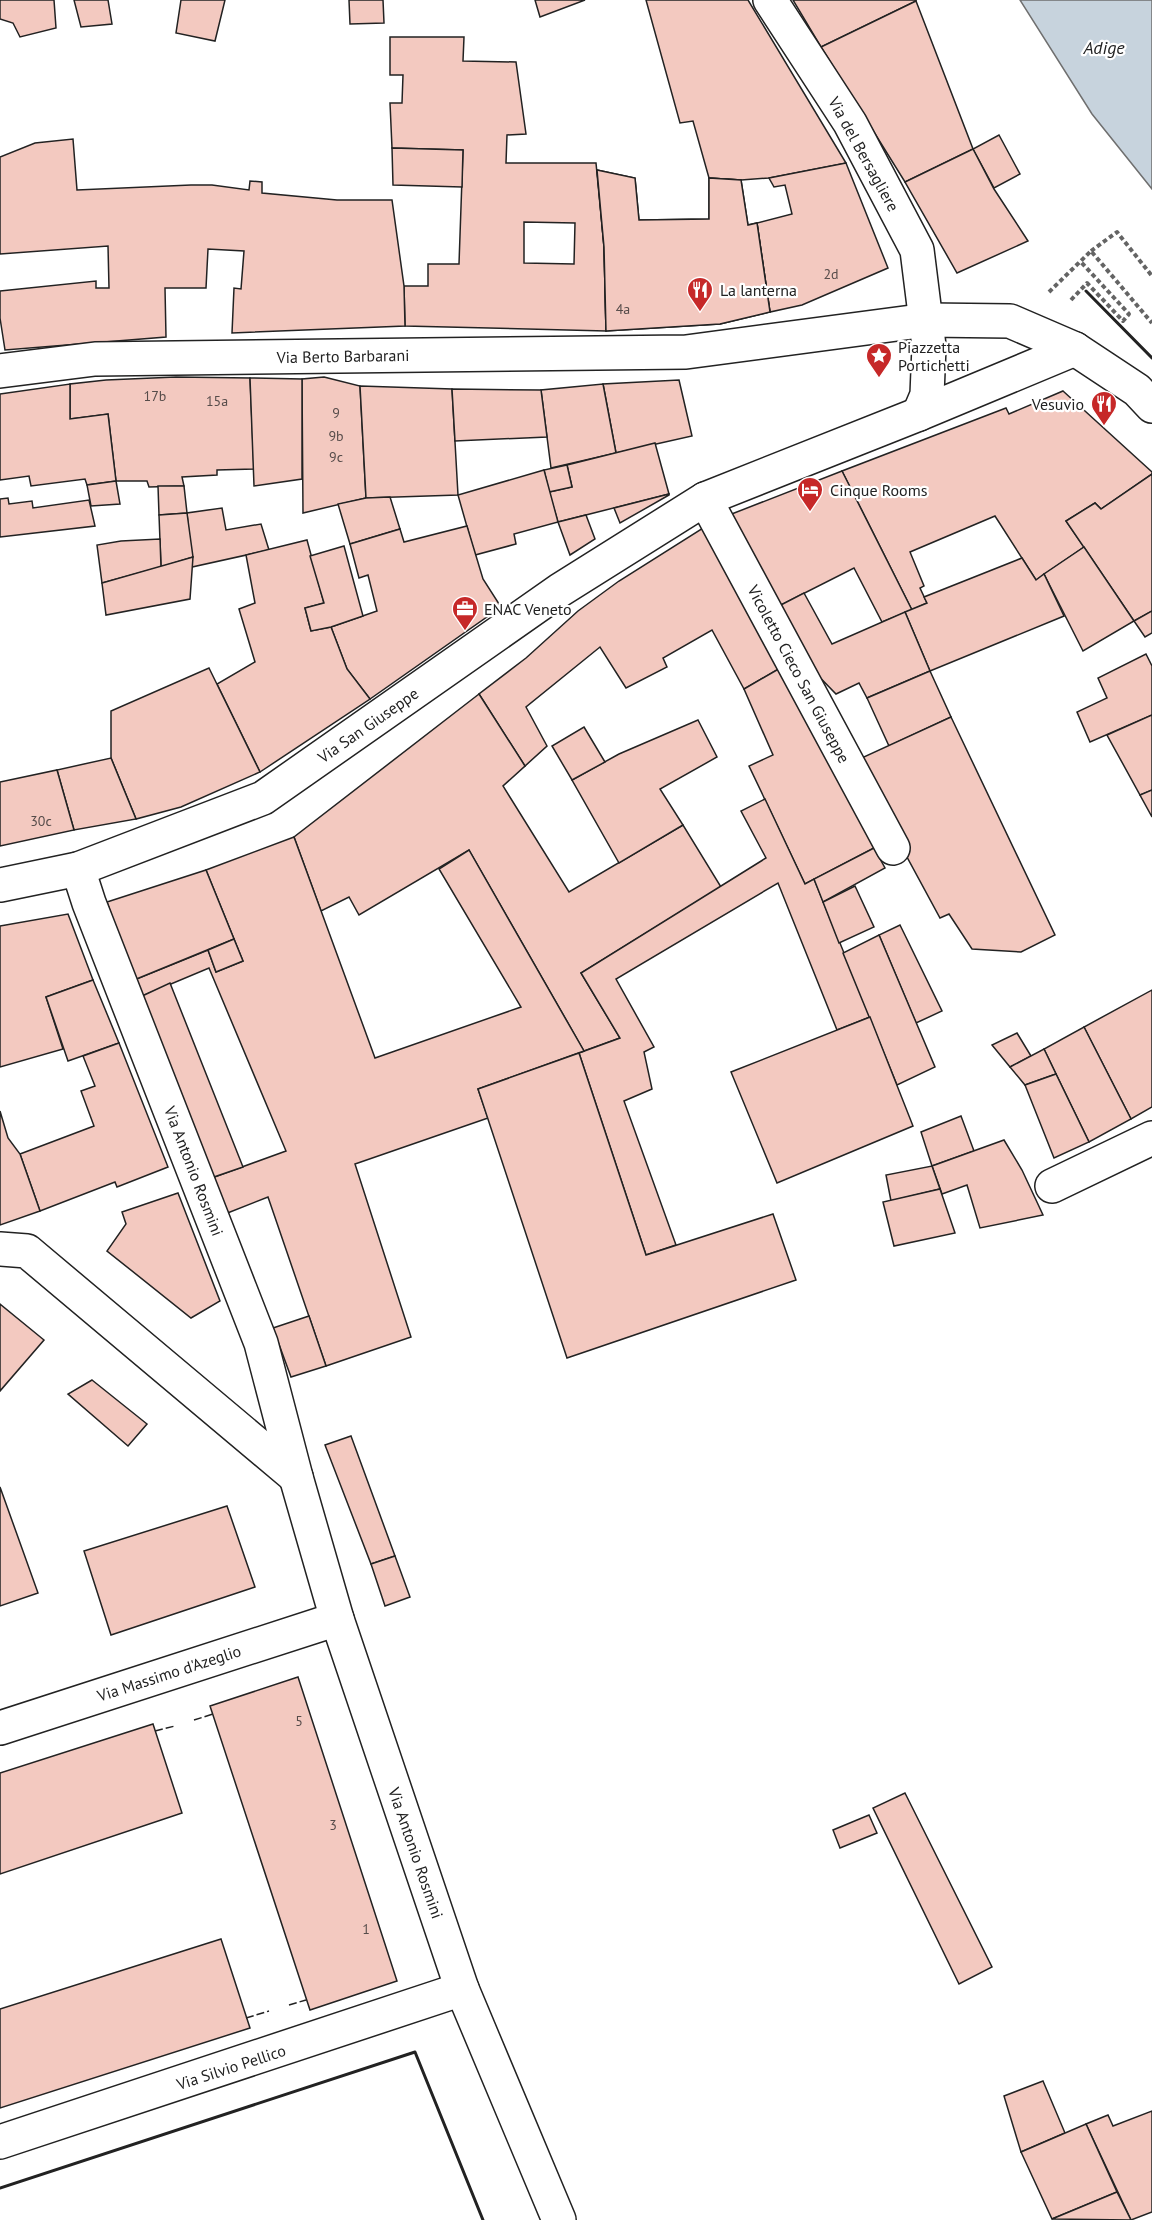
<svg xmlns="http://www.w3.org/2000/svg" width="1152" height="2220" font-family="'PT Sans',sans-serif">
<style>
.water{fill:#c7d3dd;stroke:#6f6f6f;stroke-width:1.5}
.building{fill:#f3c9c0;stroke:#222;stroke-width:1.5;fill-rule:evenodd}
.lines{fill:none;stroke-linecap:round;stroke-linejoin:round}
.minor-casing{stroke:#222;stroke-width:36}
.tertiary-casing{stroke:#222;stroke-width:36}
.path{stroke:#646464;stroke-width:4;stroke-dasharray:4.5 3;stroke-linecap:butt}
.minor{stroke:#fff;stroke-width:33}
.tertiary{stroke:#fff;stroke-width:33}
.fence{stroke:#222;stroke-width:1.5;stroke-dasharray:8 3;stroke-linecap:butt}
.wall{stroke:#222;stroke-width:3}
.labels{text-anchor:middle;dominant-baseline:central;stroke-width:4.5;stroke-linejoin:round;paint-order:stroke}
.number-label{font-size:14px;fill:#564c4a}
.street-label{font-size:16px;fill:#222;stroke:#fff}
.poi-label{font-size:16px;fill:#222;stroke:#fff;text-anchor:start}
.water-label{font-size:18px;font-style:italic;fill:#222;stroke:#fff}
</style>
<rect width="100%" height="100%" fill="#fff"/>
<!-- water -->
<path class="water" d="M1020 0H1152V189L1092 114Z"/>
<!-- building -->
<g class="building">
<path d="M0 0H54L56 28 20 37 13 23 0 19Z"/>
<path d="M74 0H108L112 24 81 27Z"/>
<path d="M181 0H225L215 41 176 33Z"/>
<path d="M349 0H383L384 23 350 24Z"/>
<path d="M535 0H585L540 17Z"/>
<path d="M646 0H748L846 163 769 178 741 180 709 178 693 121 680 123Z"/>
<path d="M793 0H916V1L821 47Z"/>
<path d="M916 1 973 149 905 182 821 47Z"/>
<path d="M390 37H464L463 61 516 62 526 134 507 135 506 163H596L604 247 606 331 405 326 404 286H428V264H459L463 150 392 148 390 103H402L403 75H390ZM524 222 575 223 574 264 524 263Z"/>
<path d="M999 135 1020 174 994 188 973 149Z"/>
<path d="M73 139 77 190 191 185H212L249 190 250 181 262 182V193L337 200H392L404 286 405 326 232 333 234 288 241 289 244 251 208 249 206 288H165L166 337 5 350 0 318V291L96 281V288H109L108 246 0 254V157L35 143Z"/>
<path d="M392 148 463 150 462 187 393 185Z"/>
<path d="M973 149 994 189 1028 241 957 273 905 182Z"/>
<path d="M846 163 888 268 802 305 770 312 757 223 792 214 785 185 774 187 769 178Z"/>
<path d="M597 170 635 178 639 220 709 219V178L741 180 748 225 757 223 770 312 720 324 606 331 604 247ZM737 220 742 253 716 257 711 223Z"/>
<path d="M597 170 635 178 639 220 709 219V178L741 180 748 225 757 223 770 312 720 324 606 331 604 247Z"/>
<path d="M176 377 250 378 254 469 217 470V475L182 477 184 486 149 487 147 481H116L108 414 70 419V384L106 380Z"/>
<path d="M324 377 360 386 366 498 303 513 302 379Z"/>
<path d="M250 378 302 379V479L254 486Z"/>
<path d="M679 380 692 436 616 453 603 384Z"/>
<path d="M70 384V419L108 414 116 481 87 485 85 479 31 486 29 476 0 480V394Z"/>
<path d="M603 384 616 453 551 468 541 390Z"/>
<path d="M360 386 452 389 458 495 366 498Z"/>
<path d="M452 389 541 390 547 437 455 441Z"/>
<path d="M1063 391 1152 472V474L1101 509 1095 503 1066 521 1084 547 1036 580 995 516 910 552 924 586 920 588 927 603 912 610 842 471 1006 408 1009 414Z"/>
<path d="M655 443 669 494 558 522 549 492 572 487 567 465Z"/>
<path d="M567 465 572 487 549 492 544 470Z"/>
<path d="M544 470 558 522 514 534 516 544 475 555 458 495Z"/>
<path d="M842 471 912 610 882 622 854 568 775 608 724 517Z"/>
<path d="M1152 474V611L1134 621 1066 521 1095 503 1101 509Z"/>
<path d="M116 481 120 504 91 506 87 485Z"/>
<path d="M158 486H184L187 513 159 515Z"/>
<path d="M669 494V495L620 523 614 508Z"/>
<path d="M390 497 400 529 350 544 338 504 366 498Z"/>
<path d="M8 498 9 504 32 501 33 508 89 500 95 526 0 537V499Z"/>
<path d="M222 508 226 530 261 524 269 550 192 567 187 513Z"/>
<path d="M187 513 193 557 161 567 159 515Z"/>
<path d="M586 515 595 539 570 555 558 522Z"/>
<path d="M467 526 483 579 501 607 370 699 347 669 331 627 377 611 368 575 359 578 350 544 400 529 404 542Z"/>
<path d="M703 528 782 667 744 689 712 630 663 658 667 667 626 688 600 647 526 707 547 746 525 766 479 694 526 658 578 611 619 581Z"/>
<path d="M160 539 161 567 102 583 97 545 121 541Z"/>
<path d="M307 540 324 603 305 608 311 631 331 627 347 669 370 699 260 772 217 684 255 662 239 609 255 603 246 555Z"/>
<path d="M344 546 363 616 331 627 311 631 305 608 324 603 310 556Z"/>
<path d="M1084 547 1134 621 1083 651 1044 574Z"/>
<path d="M193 557 190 599 106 615 102 583Z"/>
<path d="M1022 558 1036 580 1044 574 1064 616 930 671 905 612 927 603 924 597Z"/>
<path d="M804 593 832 644 905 612 930 671 867 698 859 683 836 694 802 659 775 608Z"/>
<path d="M1152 611V633L1145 637 1134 621Z"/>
<path d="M1146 654 1152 666V715L1090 742 1077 712 1107 698 1098 678Z"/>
<path d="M782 667 818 733 874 848 805 884 749 766 773 755 744 689Z"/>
<path d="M209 668 260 772 181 807 136 819 111 758V711Z"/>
<path d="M930 671 951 717 889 746 867 698Z"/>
<path d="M479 694 525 766 503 786 569 892 683 825 721 887 581 973 620 1038 584 1051 469 850 359 915 349 897 321 911 294 837Z"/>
<path d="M1152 715V790L1140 795 1107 735Z"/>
<path d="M951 717 1055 935 1021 952 972 949 949 914 940 918 855 761Z"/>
<path d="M698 720 717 757 660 789 683 825 619 863 572 780 619 754Z"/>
<path d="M584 727 605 762 572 780 552 746Z"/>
<path d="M111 758 136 819 74 830 57 770Z"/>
<path d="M57 770 74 830 0 846V782Z"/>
<path d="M1152 790V817L1140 795Z"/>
<path d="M765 799 805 884 814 879 870 1017 837 1030 778 883 616 979 654 1047 644 1052 652 1089 624 1101 676 1245 646 1255 579 1053 620 1038 581 973 766 858 741 811Z"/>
<path d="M294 837 375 1058 521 1007 439 869 469 850 584 1051 478 1089 488 1118 355 1164 411 1337 326 1366 268 1197 225 1214 209 1179 286 1151 209 968 140 997 134 980 208 950 216 972 243 961 206 870Z"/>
<path d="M874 848 885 868 823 902 814 879Z"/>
<path d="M206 870 234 939 134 980 107 902Z"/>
<path d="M855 886 874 927 839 943 823 902Z"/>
<path d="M68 914 93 980 46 997 63 1049 0 1067V926Z"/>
<path d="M900 925 942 1011 916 1023 879 935Z"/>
<path d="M879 935 935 1067 897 1085 843 953Z"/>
<path d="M234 939 243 961 216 972 208 950Z"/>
<path d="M93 980 119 1043 68 1061 46 997Z"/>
<path d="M170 983 243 1167 211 1178 140 997Z"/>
<path d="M1152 990V1107L1131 1119 1084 1027Z"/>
<path d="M870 1017 913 1126 777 1183 731 1072Z"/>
<path d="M1084 1027 1131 1119 1089 1142 1044 1049Z"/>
<path d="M1017 1033 1031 1056 1010 1067 992 1045Z"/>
<path d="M119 1043 168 1167 117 1187 115 1182 40 1211 20 1154 94 1126 81 1091 95 1086 83 1056Z"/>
<path d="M1044 1049 1056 1074 1025 1085 1010 1067Z"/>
<path d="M579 1053 646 1255 773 1214 796 1280 567 1358 478 1089Z"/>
<path d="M1056 1074 1089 1142 1054 1158 1025 1085Z"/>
<path d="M0 1111 8 1138 20 1154 40 1211 0 1225Z"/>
<path d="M961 1116 974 1151 932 1166 921 1132Z"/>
<path d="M1004 1140 1022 1170 1043 1215 980 1228 967 1185 942 1194 932 1166Z"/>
<path d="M932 1166 940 1189 891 1201 886 1175Z"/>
<path d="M940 1189 955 1233 894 1246 883 1202Z"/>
<path d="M178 1193 220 1301 191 1318 107 1251 126 1224 122 1212Z"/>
<path d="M0 1304 44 1340 0 1391Z"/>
<path d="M309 1316 326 1366 291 1377 273 1328Z"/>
<path d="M92 1380 147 1424 128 1446 68 1394Z"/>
<path d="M351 1436 395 1556 371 1564 325 1445Z"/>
<path d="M0 1487 38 1593 0 1606Z"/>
<path d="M227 1506 255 1587 111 1635 84 1551Z"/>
<path d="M395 1556 410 1597 385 1606 371 1564Z"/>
<path d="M298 1677 397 1981 310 2010 210 1706Z"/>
<path d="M153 1724 182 1813 0 1874V1773Z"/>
<path d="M905 1793 992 1967 959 1984 873 1808Z"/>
<path d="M869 1815 877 1833 840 1848 833 1830Z"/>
<path d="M221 1939 250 2028 0 2108V2009Z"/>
<path d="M1043 2081 1065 2133 1021 2152 1004 2096Z"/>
<path d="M1152 2111V2212L1131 2220 1086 2124 1108 2115 1113 2126Z"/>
<path d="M1086 2124 1117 2192 1052 2219 1021 2152Z"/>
<path d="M1117 2192 1131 2220 1052 2219Z"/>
</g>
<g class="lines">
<defs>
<g id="minor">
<path d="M770 0 850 123 917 250 929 346 927 395 919 414"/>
<path d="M705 499 893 848"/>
<path d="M78 869 89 903 261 1343 296 1477 337 1619 462 1989 559 2220"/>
<path d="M1052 1186 1152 1138"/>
<path d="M0 1249 27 1251 296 1477"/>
<path d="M0 1728 337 1619"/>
<path d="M0 2142 462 1989"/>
</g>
<g id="tertiary">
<path d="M0 371 95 359 686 352 927 320 1010 321 1075 349 1137 390 1152 406"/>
<path d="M0 885 78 869 263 798 560 590 705 499 919 414 1075 349"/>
</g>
</defs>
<!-- minor casing -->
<use href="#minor" class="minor-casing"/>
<!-- tertiary casing -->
<use href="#tertiary" class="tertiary-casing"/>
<!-- path -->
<g class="path">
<path d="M1091 251 1117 232 1152 276"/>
<path d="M1049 292 1091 251 1152 323"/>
<path d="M1071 300 1087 283 1123 321 1129 314 1080 261"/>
</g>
<!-- minor -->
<use href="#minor" class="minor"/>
<!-- tertiary -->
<use href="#tertiary" class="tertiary"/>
<!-- fence -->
<g class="fence">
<path d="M194 1720 213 1714"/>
<path d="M155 1731 175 1726"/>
<path d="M289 2005 306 2000"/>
<path d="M246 2018 269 2011"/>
</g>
<!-- wall -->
<g class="wall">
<path d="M1086 291 1152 358"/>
<path d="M0 2188 415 2052 483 2220"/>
</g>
</g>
<!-- icons -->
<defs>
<symbol id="restaurant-pin" viewBox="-11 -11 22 30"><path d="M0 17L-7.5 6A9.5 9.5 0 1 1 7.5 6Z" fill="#c62828" stroke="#fff"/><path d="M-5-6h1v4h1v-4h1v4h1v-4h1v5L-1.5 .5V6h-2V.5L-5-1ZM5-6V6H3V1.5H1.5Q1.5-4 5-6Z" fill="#fff"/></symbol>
<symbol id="sight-pin" viewBox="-11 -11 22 30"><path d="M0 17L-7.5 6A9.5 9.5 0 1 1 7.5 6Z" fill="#c62828" stroke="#fff"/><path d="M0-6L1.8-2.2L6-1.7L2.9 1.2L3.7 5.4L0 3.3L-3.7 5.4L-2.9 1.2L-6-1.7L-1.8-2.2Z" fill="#fff"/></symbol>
<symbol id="hotel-pin" viewBox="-11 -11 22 30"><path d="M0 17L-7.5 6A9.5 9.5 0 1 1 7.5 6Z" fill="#c62828" stroke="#fff"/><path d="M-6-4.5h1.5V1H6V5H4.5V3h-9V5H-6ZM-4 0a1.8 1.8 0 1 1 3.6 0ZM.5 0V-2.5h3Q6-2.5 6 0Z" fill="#fff"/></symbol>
<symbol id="office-pin" viewBox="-11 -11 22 30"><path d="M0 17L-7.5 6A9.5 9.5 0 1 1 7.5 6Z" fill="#c62828" stroke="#fff"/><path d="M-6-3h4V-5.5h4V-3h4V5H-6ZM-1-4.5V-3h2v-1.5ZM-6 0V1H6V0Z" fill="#fff"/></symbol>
</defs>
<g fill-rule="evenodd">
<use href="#restaurant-pin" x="685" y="275" width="30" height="40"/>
<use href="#sight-pin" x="864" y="341" width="30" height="40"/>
<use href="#restaurant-pin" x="1089" y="389" width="30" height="40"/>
<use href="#hotel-pin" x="795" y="475" width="30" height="40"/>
<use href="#office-pin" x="450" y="594" width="30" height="40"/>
</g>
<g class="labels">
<!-- number labels -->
<g class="number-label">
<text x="831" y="274">2d</text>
<text x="623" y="309">4a</text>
<text x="155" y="396">17b</text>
<text x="217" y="401">15a</text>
<text x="336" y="413">9</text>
<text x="336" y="436">9b</text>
<text x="336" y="457">9c</text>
<text x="41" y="821">30c</text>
<text x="299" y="1721">5</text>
<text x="333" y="1825">3</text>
<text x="366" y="1929">1</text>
</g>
<!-- street labels -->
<g class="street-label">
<text transform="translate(864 154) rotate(61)">Via del Bersagliere</text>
<text transform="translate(343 356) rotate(-1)">Via Berto Barbarani</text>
<text transform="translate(799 674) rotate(62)">Vicoletto Cieco San Giuseppe</text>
<text transform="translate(368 725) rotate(-35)">Via San Giuseppe</text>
<text transform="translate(194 1171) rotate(69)">Via Antonio Rosmini</text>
<text transform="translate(169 1673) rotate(-18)">Via Massimo d'Azeglio</text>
<text transform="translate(416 1853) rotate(71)">Via Antonio Rosmini</text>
<text transform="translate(231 2067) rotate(-18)">Via Silvio Pellico</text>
</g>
<!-- poi labels -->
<g class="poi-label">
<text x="720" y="290">La lanterna</text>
<text x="898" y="347">Piazzetta<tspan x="898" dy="18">Portichetti</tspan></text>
<text x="1084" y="404" text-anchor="end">Vesuvio</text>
<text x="830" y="490">Cinque Rooms</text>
<text x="484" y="609">ENAC Veneto</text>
</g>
<!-- water labels -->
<g class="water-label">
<text x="1104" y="47">Adige</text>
</g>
</g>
</svg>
